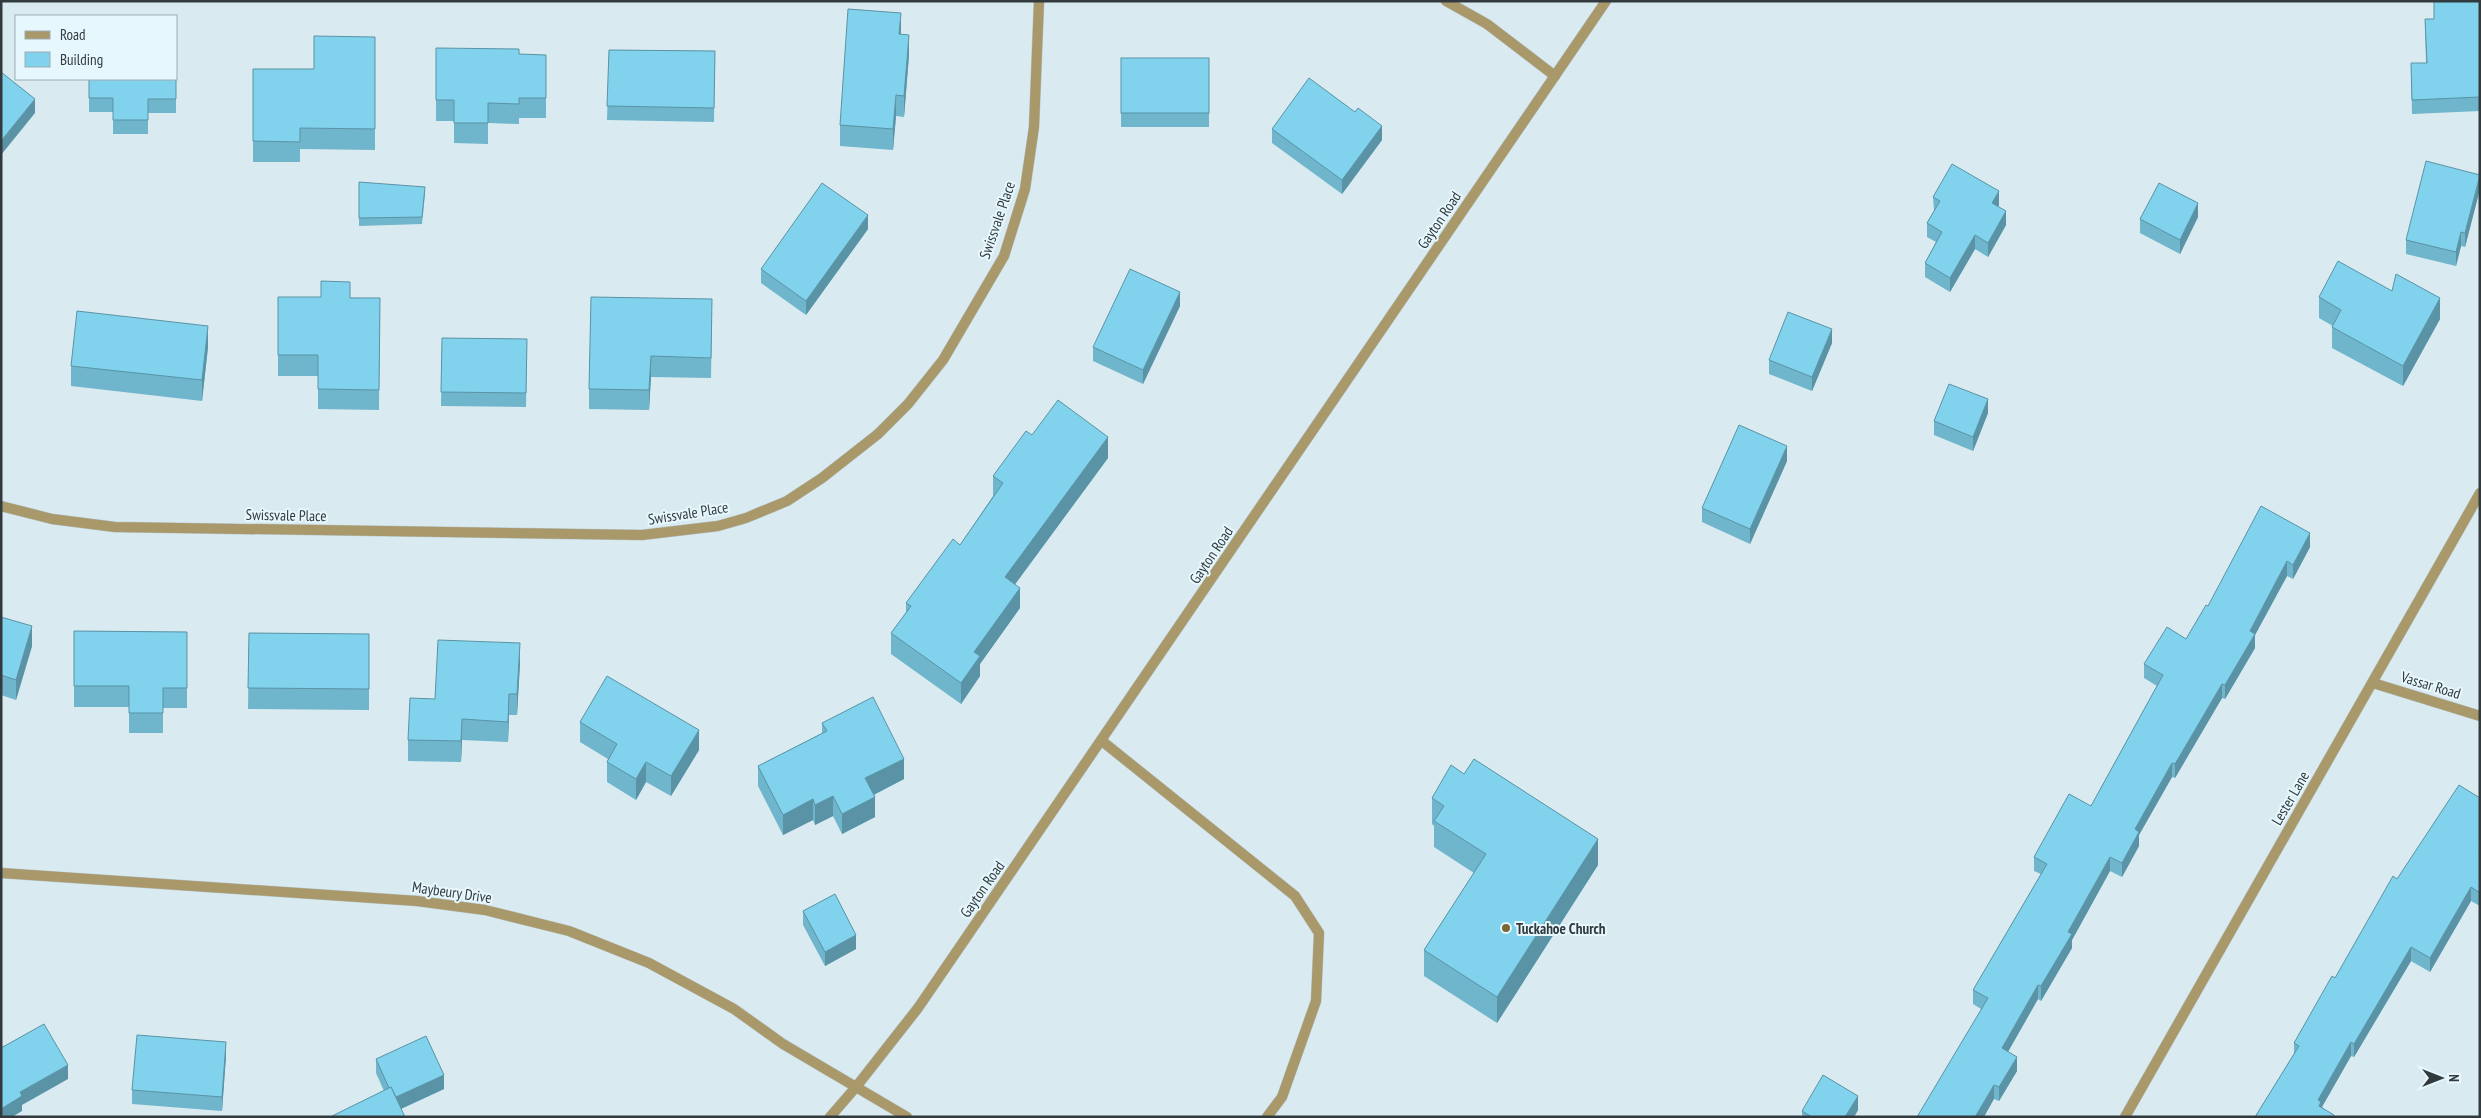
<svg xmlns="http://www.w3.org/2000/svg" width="2481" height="1118" font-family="'PT Sans Narrow',sans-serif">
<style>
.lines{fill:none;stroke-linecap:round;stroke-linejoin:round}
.service-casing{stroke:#b8c8cd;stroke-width:11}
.minor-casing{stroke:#b8c8cd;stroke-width:11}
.tertiary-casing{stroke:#b8c8cd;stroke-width:11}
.service{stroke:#a9986a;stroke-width:10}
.minor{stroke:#a9986a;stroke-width:10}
.tertiary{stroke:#a9986a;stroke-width:10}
.wall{fill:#6fb5cb}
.shaded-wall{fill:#5a93a5}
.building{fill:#81d2ec;stroke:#5a93a5}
.poi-dot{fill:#796836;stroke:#e6f8fe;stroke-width:2}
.labels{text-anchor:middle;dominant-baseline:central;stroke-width:4;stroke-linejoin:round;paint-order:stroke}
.street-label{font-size:15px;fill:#333a3d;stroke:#e6f8fe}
.poi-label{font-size:15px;font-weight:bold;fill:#333a3d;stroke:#e6f8fe;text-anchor:start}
</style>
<rect width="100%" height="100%" fill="#d9ebf1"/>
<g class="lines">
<defs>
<path id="service" d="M1102 741 1295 896 1319 933 1316 1001 1282 1097 1267 1117"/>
<g id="minor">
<path d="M1446 1 1487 24 1555 76"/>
<path d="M1 506 52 519 115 527 642 535 718 526 746 518 787 501 822 478 878 434 908 404 943 360 1004 256 1025 189 1034 127 1039 1"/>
<path d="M2373 683 2480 716"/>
<path d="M856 1087 907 1117"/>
<path d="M2125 1117 2480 493"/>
</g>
<g id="tertiary">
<path d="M1 873 417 901 485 910 569 931 649 963 734 1009 783 1044 856 1087"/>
<path d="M830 1117 856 1087 918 1008 1606 1"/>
</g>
</defs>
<!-- service casing -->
<use href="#service" class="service-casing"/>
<!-- minor casing -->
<use href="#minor" class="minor-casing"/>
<!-- tertiary casing -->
<use href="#tertiary" class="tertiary-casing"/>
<!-- service -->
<use href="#service" class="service"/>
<!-- minor -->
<use href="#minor" class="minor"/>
<!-- tertiary -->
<use href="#tertiary" class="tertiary"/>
</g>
<!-- wall -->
<g class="wall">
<path d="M2480 1V111L2412 114 2411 63H2426L2425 19H2434Z"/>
<path d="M901 34 909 55 904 117 896 116 893 150 840 146V125Z"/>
<path d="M375 37V150L300 149V162H253V69H314Z"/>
<path d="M436 48 519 54 546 55V118H519V124L488 123V144L454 143V121H436Z"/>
<path d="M609 50 715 51 714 122 607 120Z"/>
<rect x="1121" y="58" width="88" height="69"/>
<path d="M89 79H176V113H148V134H113V112H89Z"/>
<path d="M1272 129 1382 140 1342 194 1272 143Z"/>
<path d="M359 182 425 194 422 224 359 226Z"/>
<path d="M2480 189 2465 247 2461 246 2456 266 2406 254V240Z"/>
<path d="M1933 197 1999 205 1998 207 2006 225 1988 257 1975 249 1950 292 1925 277V263L1936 242 1927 237V223L1934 211Z"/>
<path d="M2198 217 2180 254 2140 233V219Z"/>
<path d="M868 229 806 315 761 283V269Z"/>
<path d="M278 297 380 298 379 410 318 409V376H278Z"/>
<path d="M2319 297 2440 319 2403 386 2332 348V327L2333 326 2319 318Z"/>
<path d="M1180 306 1143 384 1093 361V347Z"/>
<path d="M712 320 711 378 651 377 649 410 589 409V389Z"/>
<path d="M442 338 527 339 526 407 441 406Z"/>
<path d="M1832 343 1812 391 1769 374V360Z"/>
<path d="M208 347 202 401 71 386V366Z"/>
<path d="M1988 413 1973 451 1934 435V421Z"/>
<path d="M1032 435 1108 458 1015 584 1020 608 980 664V676L961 704 891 654V633L906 613V603L960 545 993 496V476Z"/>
<path d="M1787 461 1750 544 1702 522V508Z"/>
<path d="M2310 547 2293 579 2287 576 2255 635V648L2225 699 2222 698 2175 778 2172 777 2139 835V846L2122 877 2110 871 2072 940V948L2041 1001 2038 999 2008 1052 2017 1071 1999 1101 1994 1099 1981 1009 1973 1004V990L2041 874 2034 871V857L2091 806 2157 686 2144 678V664L2186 639 2208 606Z"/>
<path d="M1 617 32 646 16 700 1 695Z"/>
<path d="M74 631 187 632V708H163V733H129V707H74Z"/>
<path d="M249 633 369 634V710L248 709Z"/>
<path d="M520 663 517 715H509L508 742 462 740 461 762 408 761V740L435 699Z"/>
<path d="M580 722 699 750 671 796 646 782 636 800 607 782V762L608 759 580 742Z"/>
<path d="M822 723 904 779 874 795 875 817 842 834 833 816 815 825 813 820 783 835 758 786V766L822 733Z"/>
<path d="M1432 798 1598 865 1497 1023 1424 976V950L1474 873 1434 847V826L1432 824Z"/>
<path d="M2480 798V906L2471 901 2430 972 2411 961 2354 1057 2351 1056 2322 1107 2334 1117H2255L2294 1054V1043L2397 879Z"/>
<path d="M803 911 856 949 825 966 803 925Z"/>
<path d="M226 1056 222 1111 132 1104V1090Z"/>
<path d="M376 1059 444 1089 401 1109 384 1091 376 1073Z"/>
<path d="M1858 1110 1854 1117H1802V1111Z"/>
</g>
<!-- shaded-wall -->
<g class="shaded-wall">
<path d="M901 13V34L899 55V34Z"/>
<path d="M909 35V55L904 117V96Z"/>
<path d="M896 95V116L893 150V129Z"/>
<path d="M35 99V113L1 155V141Z"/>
<path d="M1382 126V140L1342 194V180Z"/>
<path d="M2480 175V189L2465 247V233Z"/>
<path d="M1999 191V205L1992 217V203Z"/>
<path d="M2198 203V217L2180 254V240Z"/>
<path d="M2006 211V225L1988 257V243Z"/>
<path d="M868 215V229L806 315V301Z"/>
<path d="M2461 232V246L2456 266V252Z"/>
<path d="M1975 235V249L1950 292V278Z"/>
<path d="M1180 292V306L1143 384V370Z"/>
<path d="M2440 298V319L2403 386V366Z"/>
<path d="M208 326V347L202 401V380Z"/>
<path d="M1832 329V343L1812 391V377Z"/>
<path d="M651 356V377L649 410V390Z"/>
<path d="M1988 399V413L1973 451V437Z"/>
<path d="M1108 437V458L1005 598V577Z"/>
<path d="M1787 446V461L1750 544V529Z"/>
<path d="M2310 533V547L2293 579V565Z"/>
<path d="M2287 561V576L2255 635V648L2225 699V685L2250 631Z"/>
<path d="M1020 588V608L980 664V676L961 704V683L974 652Z"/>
<path d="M32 626V646L16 700V680Z"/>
<path d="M520 643V663L517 715V694Z"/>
<path d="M2222 684V698L2175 778V764Z"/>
<path d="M509 694V715L508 742V722Z"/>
<path d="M462 719V740L461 762V741Z"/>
<path d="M699 730V750L671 796V776Z"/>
<path d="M904 759V779L865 799V778Z"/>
<path d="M646 762V782L636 800V779Z"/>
<path d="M2172 763V777L2139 835V846L2122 877V863L2135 829Z"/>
<path d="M833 796V816L815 825V805Z"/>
<path d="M875 797V817L842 834V814Z"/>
<path d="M813 799V820L783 835V815Z"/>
<path d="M1598 839V865L1497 1023V997Z"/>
<path d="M2110 857V871L2072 940V948L2041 1001V986L2068 932Z"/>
<path d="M2471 887V901L2430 972V958Z"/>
<path d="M856 935V949L825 966V952Z"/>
<path d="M2411 947V961L2354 1057V1044Z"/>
<path d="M2038 985V999L2002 1062V1048Z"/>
<path d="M226 1042V1056L222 1111V1097Z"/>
<path d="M2351 1042V1056L2319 1112 2318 1100Z"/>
<path d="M2017 1057V1071L1999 1101V1087Z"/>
<path d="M68 1065V1079L22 1105V1111L12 1117H1V1109L20 1092Z"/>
<path d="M444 1075V1089L394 1112V1098Z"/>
<path d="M1994 1085V1099L1984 1117H1975Z"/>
<path d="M1858 1096V1110L1854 1117H1845Z"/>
</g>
<!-- building -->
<g class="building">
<path d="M2434 1H2480V97L2412 100 2411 63H2427L2425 19H2434Z"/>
<path d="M848 9 901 13 899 34 909 35 904 96 896 95 893 129 840 125Z"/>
<path d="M314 36 375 37V129L300 128V142L253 141V69H314Z"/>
<path d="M436 48 519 49V54L546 55V98H519V104L488 103V123H454V100H436Z"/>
<path d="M609 50 715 51 714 108 607 106Z"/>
<rect x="1121" y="58" width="88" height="55"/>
<path d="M1 72 35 99 1 141Z"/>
<path d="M1309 78 1355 112 1358 108 1382 126 1342 180 1272 129Z"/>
<path d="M89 79H176V99H148V120H113V98H89Z"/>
<path d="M2426 161 2480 175 2465 233 2461 232 2456 252 2406 240Z"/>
<path d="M1952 164 1999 191 1992 203 2006 211 1988 243 1975 235 1950 278 1925 263 1942 232 1927 223 1940 201 1933 197Z"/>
<path d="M359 182 425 187 422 217 359 218Z"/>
<path d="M822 183 868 215 806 301 761 269Z"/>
<path d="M2159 183 2198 203 2180 240 2140 219Z"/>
<path d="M2338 261 2392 291 2396 274 2440 298 2403 366 2332 327 2341 310 2319 297Z"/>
<path d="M1130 269 1180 292 1143 370 1093 347Z"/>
<path d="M321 281 350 282V298H380L379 390 318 389V355H278V297H321Z"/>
<path d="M591 297 712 299 711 358 651 356 649 390 589 389Z"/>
<path d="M77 311 208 326 202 380 71 366Z"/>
<path d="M1788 312 1832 329 1812 377 1769 360Z"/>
<path d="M442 338 527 339 526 393 441 392Z"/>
<path d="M1949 384 1988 399 1973 437 1934 421Z"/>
<path d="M1058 400 1108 437 1005 577 1020 588 974 652 980 656 961 683 891 633 911 606 906 603 953 539 960 545 1003 483 993 476 1026 431 1032 435Z"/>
<path d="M1739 425 1787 446 1750 529 1702 508Z"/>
<path d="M2261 506 2310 533 2293 565 2287 561 2250 631 2255 634 2225 685 2222 684 2175 764 2172 763 2135 829 2139 832 2122 863 2110 857 2068 932 2072 934 2041 986 2038 985 2002 1048 2017 1057 1999 1087 1994 1085 1975 1117H1917L1988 998 1973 990 2047 864 2034 857 2069 794 2091 806 2163 675 2144 664 2167 627 2186 639 2206 605 2208 606Z"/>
<path d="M1 617 32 626 16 680 1 675Z"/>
<path d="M74 631 187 632V688H163V713H129V686H74Z"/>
<path d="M249 633 369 634V689L248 688Z"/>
<path d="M438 640 520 643 517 694H509L508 722 462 719 461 741 408 740 410 698 435 699Z"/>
<path d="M607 676 699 730 671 776 646 762 636 779 607 762 617 744 580 722Z"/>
<path d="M873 697 904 759 865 778 875 797 842 814 833 796 815 805 813 799 783 815 758 766 827 731 822 723Z"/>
<path d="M1474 759 1598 839 1497 997 1424 950 1486 854 1434 821 1444 806 1432 798 1451 765 1464 774Z"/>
<path d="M2459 785 2480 798V852L2479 854H2480V893L2471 887 2430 958 2411 947 2354 1044 2351 1042 2318 1100 2321 1102 2319 1106 2334 1115 2333 1117H2255L2299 1046 2294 1043 2332 976 2335 978 2393 876 2397 879Z"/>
<path d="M835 894 856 935 825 952 803 911Z"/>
<path d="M44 1024 68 1065 20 1092 22 1096 1 1109V1048Z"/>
<path d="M137 1035 226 1042 222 1097 132 1090Z"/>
<path d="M426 1036 444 1075 396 1097 391 1087 389 1088 376 1059Z"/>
<path d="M1823 1075 1858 1096 1845 1117H1812L1802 1111Z"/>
<path d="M391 1087 405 1117H330Z"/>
</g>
<!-- markers -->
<circle class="poi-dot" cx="1506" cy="928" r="5"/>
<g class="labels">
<!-- street labels -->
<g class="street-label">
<text transform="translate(997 220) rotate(-71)">Swissvale Place</text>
<text transform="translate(1439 220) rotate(-56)">Gayton Road</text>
<text transform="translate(688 513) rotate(-9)">Swissvale Place</text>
<text transform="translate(286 515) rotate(1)">Swissvale Place</text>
<text transform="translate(1211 555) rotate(-56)">Gayton Road</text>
<text transform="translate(2431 685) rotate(17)">Vassar Road</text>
<text transform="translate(2290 798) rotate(-60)">Lester Lane</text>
<text transform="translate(982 889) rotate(-55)">Gayton Road</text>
<text transform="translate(452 892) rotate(8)">Maybeury Drive</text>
</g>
<!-- poi labels -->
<g class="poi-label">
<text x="1516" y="928">Tuckahoe Church</text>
</g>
</g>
<!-- border -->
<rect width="2481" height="1118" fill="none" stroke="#333a3d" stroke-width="5"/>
<!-- legend -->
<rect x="15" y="15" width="162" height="65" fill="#e6f8fe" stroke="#9eacb1"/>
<rect x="25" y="31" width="25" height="8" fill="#a9986a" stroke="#9eacb1"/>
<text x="60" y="40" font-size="15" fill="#333a3d">Road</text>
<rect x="25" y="52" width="25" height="15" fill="#81d2ec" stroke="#9eacb1"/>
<text x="60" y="65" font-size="15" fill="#333a3d">Building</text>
<!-- north arrow -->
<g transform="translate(2441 1078) rotate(90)" stroke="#e6f8fe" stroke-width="4" paint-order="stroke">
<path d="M0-4L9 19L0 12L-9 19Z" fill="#333a3d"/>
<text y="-8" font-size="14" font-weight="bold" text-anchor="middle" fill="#333a3d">N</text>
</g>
</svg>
